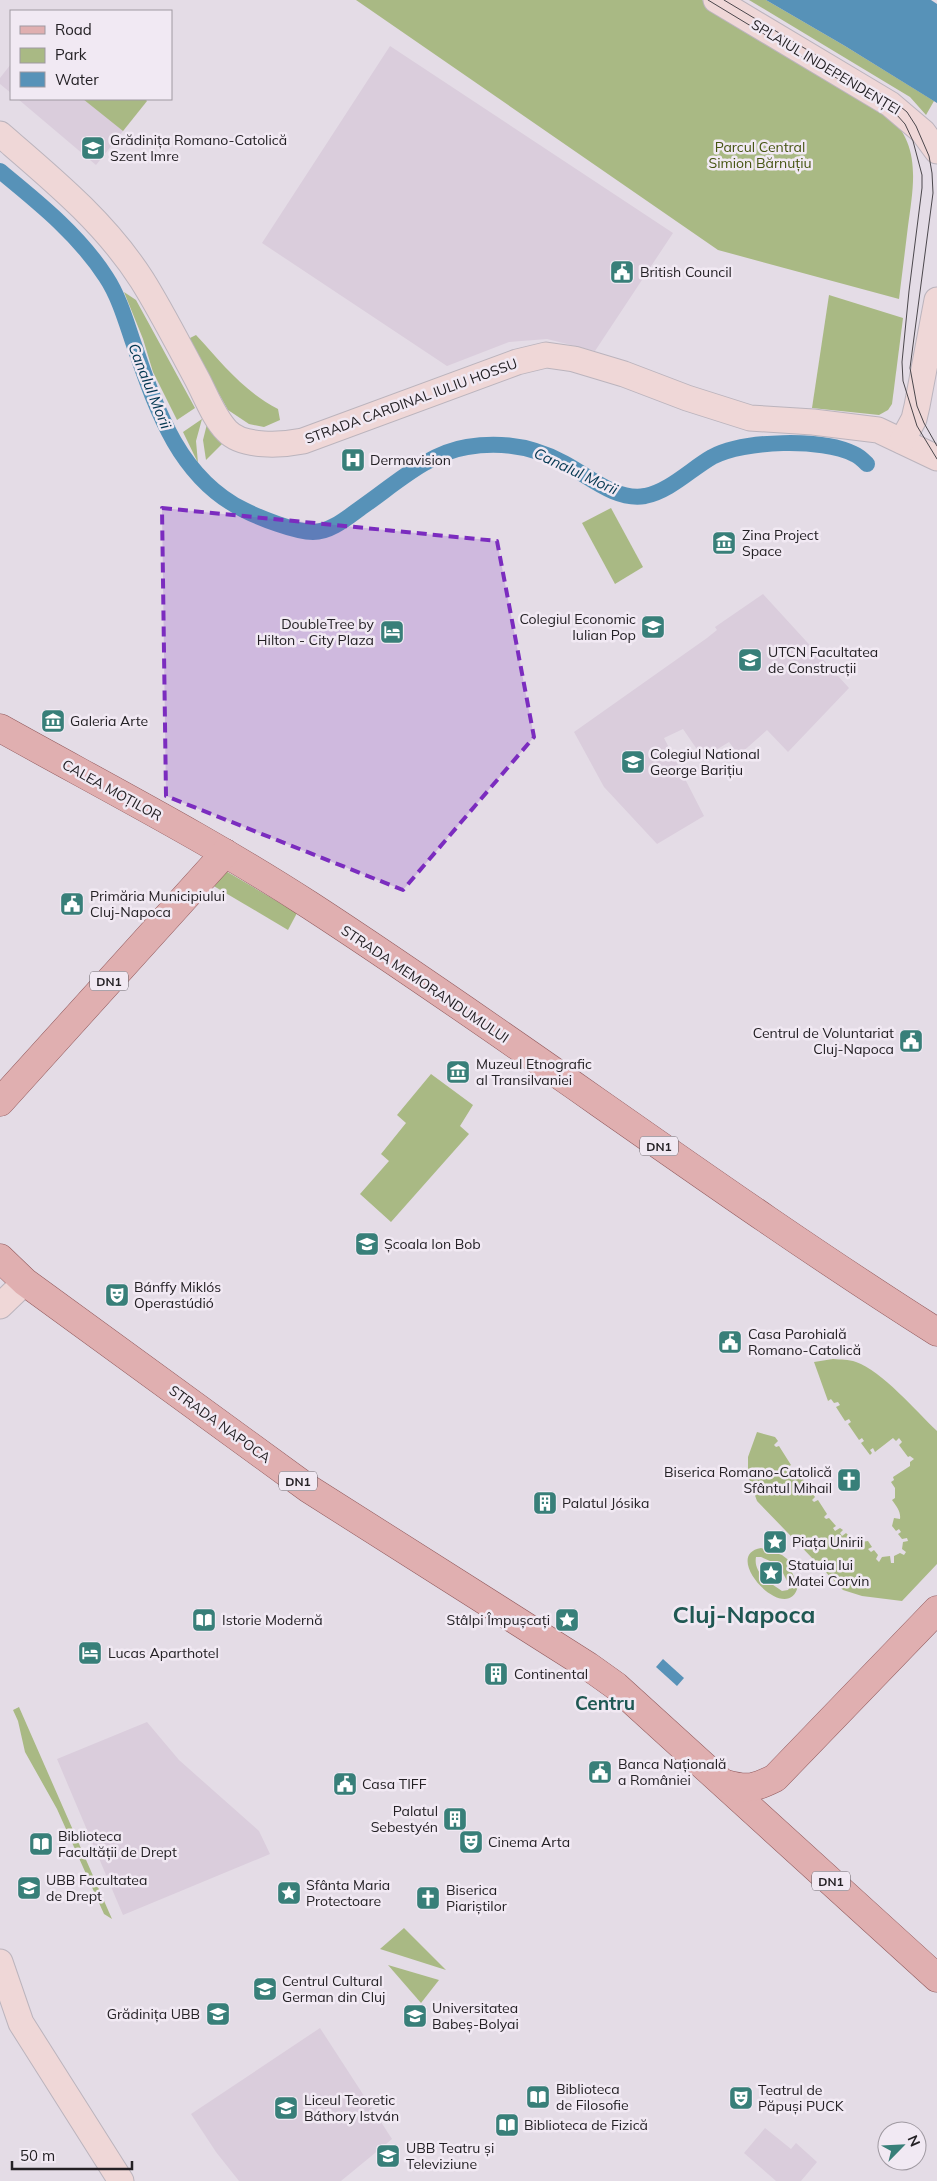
<svg xmlns="http://www.w3.org/2000/svg" width="937" height="2181" font-family="Mulish,sans-serif">
<style>
.built{fill:#dacddc}
.green{fill:#a9b984;fill-rule:evenodd}
.water{fill:#5792b8}
.lines{fill:none;stroke-linecap:round;stroke-linejoin:round}
.canal{stroke:#5792b8;stroke-width:16}
.secondary-casing{stroke:#bbb4bd;stroke-width:27}
.primary-casing{stroke:#915a5d;stroke-width:29}
.secondary{stroke:#efd7d7;stroke-width:25}
.primary{stroke:#e0afb0;stroke-width:28}
.tram{stroke:#4b474c;stroke-width:1}
.marked{fill:#7b2cbf;fill-opacity:0.2;stroke:#7b2cbf;stroke-width:4;stroke-dasharray:10 6;stroke-linejoin:round}
.labels{text-anchor:middle;dominant-baseline:central;stroke-width:5;stroke-linejoin:round;paint-order:stroke}
.shield{fill:#f1e9f3;stroke:#625d63;stroke-width:1}
.shield-label{font-size:12px;font-weight:bold;fill:#242125}
.street-label{font-size:14px;fill:#242125;stroke:#f1e9f3}
.poi-label{font-size:14px;fill:#242125;stroke:#f1e9f3;text-anchor:start}
.park-label{font-size:14px;fill:#455411;stroke:#f1e9f3}
.water-label{font-size:15px;font-style:italic;fill:#033751;stroke:#f1e9f3}
.district-label{font-size:19px;font-weight:bold;fill:#1f5853;stroke:#f1e9f3}
.town-label{font-size:24px;font-weight:bold;fill:#1f5853;stroke:#f1e9f3}
</style>
<rect width="100%" height="100%" fill="#e4dce6"/>
<!-- built -->
<g class="built">
<path d="M390 46 673 233 595 351 547 339 509 342 447 366 262 243Z"/>
<path d="M11 64V93L0 84V78Z"/>
<path d="M18 99H145L147 101 96 165Z"/>
<path d="M763 594 849 688 788 752 767 730 739 755 729 742 703 758 683 729 664 738 704 816 657 844 604 787 574 732 707 638 717 630 715 627Z"/>
<path d="M147 1722 179 1760 259 1831 270 1854 123 1915 57 1759Z"/>
<path d="M320 2028 392 2139 341 2181H239L216 2152 191 2114Z"/>
<path d="M765 2128 791 2149 796 2143 817 2162 801 2181H776L744 2153Z"/>
</g>
<!-- green -->
<g class="green">
<path d="M356 0H702L884 111C922 143 914 182 908 226 905 251 902 275 899 299L718 250Z"/>
<path d="M749 0H766L845 46 934 101 926 115 910 97Z"/>
<path d="M83 99H145L147 101 123 131Z"/>
<path d="M124 292 136 300 195 408 177 420 153 372 143 339Z"/>
<path d="M829 295 903 318 892 404 888 410 879 415 812 408Z"/>
<path d="M196 335C223 364 242 390 278 409L280 420 264 427 249 424 228 410 188 339Z"/>
<path d="M202 419 196 441 198 463 183 432Z"/>
<path d="M208 420 223 443 206 460 203 440Z"/>
<path d="M611 508 643 567 615 584 582 523Z"/>
<path d="M224 870 297 913 288 930 212 885Z"/>
<path d="M431 1074 473 1105 460 1126 469 1134 391 1222 360 1194 389 1161 381 1154 406 1123 397 1115Z"/>
<path d="M833 1359C841 1360 848 1359 856 1362 882 1371 916 1411 937 1431V1564L902 1601 862 1596 843 1590 757 1501 748 1476V1457L757 1432 775 1437 778 1441 774 1445 776 1447 779 1446 791 1465 786 1468 788 1471 791 1470 794 1473 797 1471 804 1481 801 1483 803 1486 806 1484 815 1497 812 1500 814 1502 818 1500 827 1514 824 1517 826 1519 829 1518 836 1526 833 1528 835 1531 840 1528 843 1530 840 1533 842 1536 846 1533 851 1538 849 1541 853 1544 855 1542 859 1543 860 1547H862L861 1542 868 1541 872 1547 868 1549 871 1552 874 1550 878 1555 876 1559 879 1562 882 1557 890 1556 891 1563H894V1556L900 1553 904 1555 906 1552 902 1549 903 1542 908 1541 907 1538 902 1539 898 1534 901 1532 899 1529 896 1531 892 1526 894 1518 900 1519C901 1512 897 1507 892 1500L895 1498V1488L891 1482 894 1480 893 1477 910 1466V1462L914 1459 910 1456 908 1457 899 1445 902 1442 899 1438 896 1441 893 1438 875 1452 873 1448 870 1450 872 1453 870 1455 861 1443 864 1441 862 1438 859 1440 848 1424 851 1422 849 1419 845 1421 836 1407 840 1405 838 1402 834 1403 831 1399 828 1401 814 1362Z"/>
<path d="M761 1548 782 1555 791 1562V1570L798 1586C788 1628 719 1555 761 1548ZM756 1557H761L779 1565 790 1587 788 1590 782 1591C770 1583 753 1573 756 1557Z"/>
<path d="M19 1707 112 1919 104 1914 57 1809 25 1752 18 1721 13 1710Z"/>
<path d="M404 1928 446 1970 380 1949Z"/>
<path d="M388 1965 439 1980 421 2003Z"/>
</g>
<!-- water -->
<g class="water">
<path d="M766 0H931L937 4V103L845 46Z"/>
<path d="M663 1659 684 1678 677 1686 656 1667Z"/>
</g>
<g class="lines">
<!-- canal -->
<path class="canal" d="M0 171C39 203 79 235 106 277 118 295 125 318 132 339 155 405 177 477 244 510 260 518 295 532 313 532 331 532 348 517 362 507 394 485 428 453 467 447 501 441 534 447 564 463 589 476 615 501 645 496 670 491 691 469 712 457 744 440 822 438 854 454 859 456 863 460 867 464"/>
<defs>
<g id="secondary">
<path d="M716 0 890 104 923 132 937 151"/>
<path d="M0 134C51 178 105 222 142 280 162 312 179 346 197 379 206 396 214 418 227 431 243 448 283 445 303 441L517 362 546 355 574 359 624 374 687 398 750 418 813 422 878 430 937 458"/>
<path d="M902 441 914 419 917 406 937 300"/>
<path d="M0 1306 25 1282"/>
<path d="M0 1962 21 2023 121 2181"/>
</g>
<g id="primary">
<path d="M0 728C104 786 211 841 311 906 523 1044 724 1197 937 1332"/>
<path d="M0 1102 225 853"/>
<path d="M0 1258 25 1282 309 1489 588 1666 616 1686 937 1978"/>
<path d="M726 1784C748 1790 755 1788 775 1778L937 1610"/>
</g>
</defs>
<!-- secondary casing -->
<use href="#secondary" class="secondary-casing"/>
<!-- primary casing -->
<use href="#primary" class="primary-casing"/>
<!-- secondary -->
<use href="#secondary" class="secondary"/>
<!-- primary -->
<use href="#primary" class="primary"/>
<!-- tram -->
<g class="tram">
<path d="M708 0 896 114 905 124 913 141 922 175V188L909 291 902 362 903 381 917 426 937 459"/>
<path d="M724 0 896 103 907 112 916 126 929 156 932 173 933 193 910 368 917 406 924 423 937 446"/>
</g>
</g>
<!-- marked area -->
<path class="marked" d="M162 508 497 541 534 737 403 890 166 796Z"/>
<!-- icons -->
<defs>
<symbol id="school-square" viewBox="-11 -11 22 22"><rect x="-9" y="-9" width="18" height="18" rx="4" fill="#387f79" stroke="#f1e9f3"/><path d="M0-5L7-2L0 1L-7-2ZM-4 1L0 2.5L4 1V4Q0 6-4 4Z" fill="#fff"/></symbol>
<symbol id="civic-square" viewBox="-11 -11 22 22"><rect x="-9" y="-9" width="18" height="18" rx="4" fill="#387f79" stroke="#f1e9f3"/><path d="M-.6-6.5H3V-4.5H.6V-3L4-1V1h2V6H-6V1h2V-1L-.6-3ZM-1.2 2.5V6h2.4V2.5Z" fill="#fff"/></symbol>
<symbol id="hospital-square" viewBox="-11 -11 22 22"><rect x="-9" y="-9" width="18" height="18" rx="4" fill="#387f79" stroke="#f1e9f3"/><path d="M-5-5h3v3.5h4V-5h3V5h-3V1.5h-4V5h-3Z" fill="#fff"/></symbol>
<symbol id="museum-square" viewBox="-11 -11 22 22"><rect x="-9" y="-9" width="18" height="18" rx="4" fill="#387f79" stroke="#f1e9f3"/><path d="M0-6L6-3V-2H-6V-3ZM-5-1h2V3h-2ZM-1-1h2V3h-2ZM3-1h2V3H3ZM-6 4H6V6H-6Z" fill="#fff"/></symbol>
<symbol id="hotel-square" viewBox="-11 -11 22 22"><rect x="-9" y="-9" width="18" height="18" rx="4" fill="#387f79" stroke="#f1e9f3"/><path d="M-6-4.5h1.5V1H6V5H4.5V3h-9V5H-6ZM-4 0a1.8 1.8 0 1 1 3.6 0ZM.5 0V-2.5h3Q6-2.5 6 0Z" fill="#fff"/></symbol>
<symbol id="university-square" viewBox="-11 -11 22 22"><rect x="-9" y="-9" width="18" height="18" rx="4" fill="#387f79" stroke="#f1e9f3"/><path d="M0-5L7-2L0 1L-7-2ZM-4 1L0 2.5L4 1V4Q0 6-4 4Z" fill="#fff"/></symbol>
<symbol id="theatre-square" viewBox="-11 -11 22 22"><rect x="-9" y="-9" width="18" height="18" rx="4" fill="#387f79" stroke="#f1e9f3"/><path d="M-5-5.5Q0-4 5-5.5V0Q5 5 0 6Q-5 5-5 0ZM-3.3-2.5H-1v1.5H-3.3ZM1-2.5H3.3v1.5H1ZM-2.8 1Q0 5.5 2.8 1Z" fill="#fff"/></symbol>
<symbol id="church-square" viewBox="-11 -11 22 22"><rect x="-9" y="-9" width="18" height="18" rx="4" fill="#387f79" stroke="#f1e9f3"/><path d="M-1.2-6h2.4v3.5h3.3v2.4h-3.3V6h-2.4V-.1h-3.3v-2.4h3.3Z" fill="#fff"/></symbol>
<symbol id="building-square" viewBox="-11 -11 22 22"><rect x="-9" y="-9" width="18" height="18" rx="4" fill="#387f79" stroke="#f1e9f3"/><path d="M-4-6H4V6H1V3H-1V6H-4ZM-2.5-4.3h1.7v1.8h-1.7ZM.8-4.3h1.7v1.8H.8ZM-2.5-1h1.7V.8h-1.7ZM.8-1h1.7V.8H.8Z" fill="#fff"/></symbol>
<symbol id="sight-square" viewBox="-11 -11 22 22"><rect x="-9" y="-9" width="18" height="18" rx="4" fill="#387f79" stroke="#f1e9f3"/><path d="M0-6L1.8-2.2L6-1.7L2.9 1.2L3.7 5.4L0 3.3L-3.7 5.4L-2.9 1.2L-6-1.7L-1.8-2.2Z" fill="#fff"/></symbol>
<symbol id="library-square" viewBox="-11 -11 22 22"><rect x="-9" y="-9" width="18" height="18" rx="4" fill="#387f79" stroke="#f1e9f3"/><path d="M-6-4Q-3-5.5-.7-3.5V5Q-3 3-6 4ZM6-4Q3-5.5 .7-3.5V5Q3 3 6 4Z" fill="#fff"/></symbol>
</defs>
<g fill-rule="evenodd">
<use href="#school-square" x="79" y="134" width="28" height="28"/>
<use href="#civic-square" x="608" y="258" width="28" height="28"/>
<use href="#hospital-square" x="339" y="446" width="28" height="28"/>
<use href="#museum-square" x="710" y="529" width="28" height="28"/>
<use href="#school-square" x="639" y="613" width="28" height="28"/>
<use href="#hotel-square" x="378" y="618" width="28" height="28"/>
<use href="#university-square" x="736" y="646" width="28" height="28"/>
<use href="#museum-square" x="39" y="707" width="28" height="28"/>
<use href="#school-square" x="619" y="748" width="28" height="28"/>
<use href="#civic-square" x="58" y="890" width="28" height="28"/>
<use href="#civic-square" x="897" y="1027" width="28" height="28"/>
<use href="#museum-square" x="444" y="1058" width="28" height="28"/>
<use href="#school-square" x="353" y="1230" width="28" height="28"/>
<use href="#theatre-square" x="103" y="1281" width="28" height="28"/>
<use href="#civic-square" x="716" y="1328" width="28" height="28"/>
<use href="#church-square" x="835" y="1466" width="28" height="28"/>
<use href="#building-square" x="531" y="1489" width="28" height="28"/>
<use href="#sight-square" x="761" y="1528" width="28" height="28"/>
<use href="#sight-square" x="757" y="1559" width="28" height="28"/>
<use href="#library-square" x="190" y="1606" width="28" height="28"/>
<use href="#sight-square" x="553" y="1606" width="28" height="28"/>
<use href="#hotel-square" x="76" y="1639" width="28" height="28"/>
<use href="#building-square" x="482" y="1660" width="28" height="28"/>
<use href="#civic-square" x="586" y="1758" width="28" height="28"/>
<use href="#civic-square" x="331" y="1770" width="28" height="28"/>
<use href="#building-square" x="441" y="1805" width="28" height="28"/>
<use href="#theatre-square" x="457" y="1828" width="28" height="28"/>
<use href="#library-square" x="27" y="1830" width="28" height="28"/>
<use href="#university-square" x="15" y="1874" width="28" height="28"/>
<use href="#sight-square" x="275" y="1879" width="28" height="28"/>
<use href="#church-square" x="414" y="1884" width="28" height="28"/>
<use href="#university-square" x="251" y="1975" width="28" height="28"/>
<use href="#school-square" x="204" y="2000" width="28" height="28"/>
<use href="#university-square" x="401" y="2002" width="28" height="28"/>
<use href="#library-square" x="524" y="2083" width="28" height="28"/>
<use href="#theatre-square" x="727" y="2084" width="28" height="28"/>
<use href="#school-square" x="272" y="2094" width="28" height="28"/>
<use href="#library-square" x="493" y="2111" width="28" height="28"/>
<use href="#university-square" x="374" y="2142" width="28" height="28"/>
</g>
<g class="labels">
<!-- shield labels -->
<g class="shield">
<rect x="90" y="971.5" width="38" height="19" rx="4"/>
<rect x="640" y="1136.5" width="38" height="19" rx="4"/>
<rect x="279" y="1471.5" width="38" height="19" rx="4"/>
<rect x="812" y="1871.5" width="38" height="19" rx="4"/>
</g>
<g class="shield-label">
<text x="109" y="981">DN1</text>
<text x="659" y="1146">DN1</text>
<text x="298" y="1481">DN1</text>
<text x="831" y="1881">DN1</text>
</g>
<!-- street labels -->
<g class="street-label">
<text transform="translate(826 67) rotate(31)">SPLAIUL INDEPENDENȚEI</text>
<text transform="translate(411 401) rotate(-20)">STRADA CARDINAL IULIU HOSSU</text>
<text transform="translate(112 790) rotate(29)">CALEA MOȚILOR</text>
<text transform="translate(425 984) rotate(34)">STRADA MEMORANDUMULUI</text>
<text transform="translate(220 1424) rotate(36)">STRADA NAPOCA</text>
</g>
<!-- poi labels -->
<g class="poi-label">
<text x="110" y="140">Grădinița Romano-Catolică<tspan x="110" dy="16">Szent Imre</tspan></text>
<text x="640" y="272">British Council</text>
<text x="370" y="460">Dermavision</text>
<text x="742" y="535">Zina Project<tspan x="742" dy="16">Space</tspan></text>
<text x="636" y="619" text-anchor="end">Colegiul Economic<tspan x="636" dy="16">Iulian Pop</tspan></text>
<text x="374" y="624" text-anchor="end">DoubleTree by<tspan x="374" dy="16">Hilton - City Plaza</tspan></text>
<text x="768" y="652">UTCN Facultatea<tspan x="768" dy="16">de Construcții</tspan></text>
<text x="70" y="721">Galeria Arte</text>
<text x="650" y="754">Colegiul National<tspan x="650" dy="16">George Barițiu</tspan></text>
<text x="90" y="896">Primăria Municipiului<tspan x="90" dy="16">Cluj-Napoca</tspan></text>
<text x="894" y="1033" text-anchor="end">Centrul de Voluntariat<tspan x="894" dy="16">Cluj-Napoca</tspan></text>
<text x="476" y="1064">Muzeul Etnografic<tspan x="476" dy="16">al Transilvaniei</tspan></text>
<text x="384" y="1244">Școala Ion Bob</text>
<text x="134" y="1287">Bánffy Miklós<tspan x="134" dy="16">Operastúdió</tspan></text>
<text x="748" y="1334">Casa Parohială<tspan x="748" dy="16">Romano-Catolică</tspan></text>
<text x="832" y="1472" text-anchor="end">Biserica Romano-Catolică<tspan x="832" dy="16">Sfântul Mihail</tspan></text>
<text x="562" y="1503">Palatul Jósika</text>
<text x="792" y="1542">Piața Unirii</text>
<text x="788" y="1565">Statuia lui<tspan x="788" dy="16">Matei Corvin</tspan></text>
<text x="222" y="1620">Istorie Modernă</text>
<text x="550" y="1620" text-anchor="end">Stâlpi Împușcați</text>
<text x="108" y="1653">Lucas Aparthotel</text>
<text x="514" y="1674">Continental</text>
<text x="618" y="1764">Banca Națională<tspan x="618" dy="16">a României</tspan></text>
<text x="362" y="1784">Casa TIFF</text>
<text x="438" y="1811" text-anchor="end">Palatul<tspan x="438" dy="16">Sebestyén</tspan></text>
<text x="58" y="1836">Biblioteca<tspan x="58" dy="16">Facultății de Drept</tspan></text>
<text x="488" y="1842">Cinema Arta</text>
<text x="46" y="1880">UBB Facultatea<tspan x="46" dy="16">de Drept</tspan></text>
<text x="306" y="1885">Sfânta Maria<tspan x="306" dy="16">Protectoare</tspan></text>
<text x="446" y="1890">Biserica<tspan x="446" dy="16">Piariștilor</tspan></text>
<text x="282" y="1981">Centrul Cultural<tspan x="282" dy="16">German din Cluj</tspan></text>
<text x="432" y="2008">Universitatea<tspan x="432" dy="16">Babeș-Bolyai</tspan></text>
<text x="200" y="2014" text-anchor="end">Grădinița UBB</text>
<text x="556" y="2089">Biblioteca<tspan x="556" dy="16">de Filosofie</tspan></text>
<text x="758" y="2090">Teatrul de<tspan x="758" dy="16">Păpuși PUCK</tspan></text>
<text x="304" y="2100">Liceul Teoretic<tspan x="304" dy="16">Báthory István</tspan></text>
<text x="524" y="2125">Biblioteca de Fizică</text>
<text x="406" y="2148">UBB Teatru și<tspan x="406" dy="16">Televiziune</tspan></text>
</g>
<!-- park labels -->
<g class="park-label">
<text x="760" y="147">Parcul Central<tspan x="760" dy="16">Simion Bărnuțiu</tspan></text>
</g>
<!-- water labels -->
<g class="water-label">
<text transform="translate(150 386) rotate(68)">Canalul Morii</text>
<text transform="translate(576 471) rotate(25)">Canalul Morii</text>
</g>
<!-- district labels -->
<g class="district-label">
<text x="605" y="1703">Centru</text>
</g>
<!-- town labels -->
<g class="town-label">
<text x="744" y="1614">Cluj-Napoca</text>
</g>
</g>
<!-- legend -->
<rect x="10" y="10" width="162" height="90" fill="#f1e9f3" stroke="#9f99a1"/>
<rect x="20" y="26" width="25" height="8" fill="#e0afb0" stroke="#9f99a1"/>
<text x="55" y="35" font-size="15" fill="#242125">Road</text>
<rect x="20" y="48" width="25" height="15" fill="#a9b984" stroke="#9f99a1"/>
<text x="55" y="60" font-size="15" fill="#242125">Park</text>
<rect x="20" y="72" width="25" height="15" fill="#5792b8" stroke="#9f99a1"/>
<text x="55" y="85" font-size="15" fill="#242125">Water</text>
<!-- north arrow -->
<g transform="translate(902 2146) rotate(66)"><circle r="24" fill="#f1e9f3" stroke="#9f99a1"/>
<path d="M0-4L9 19L0 12L-9 19Z" fill="#387f79"/>
<text y="-8" font-size="14" font-weight="bold" text-anchor="middle" fill="#242125">N</text>
</g>
<!-- scale -->
<path d="M12 2161v8h120v-8" fill="none" stroke="#242125" stroke-width="2.5"/>
<text x="20" y="2161" font-size="15" fill="#242125" stroke="#f1e9f3" stroke-width="4" paint-order="stroke">50 m</text>
</svg>
